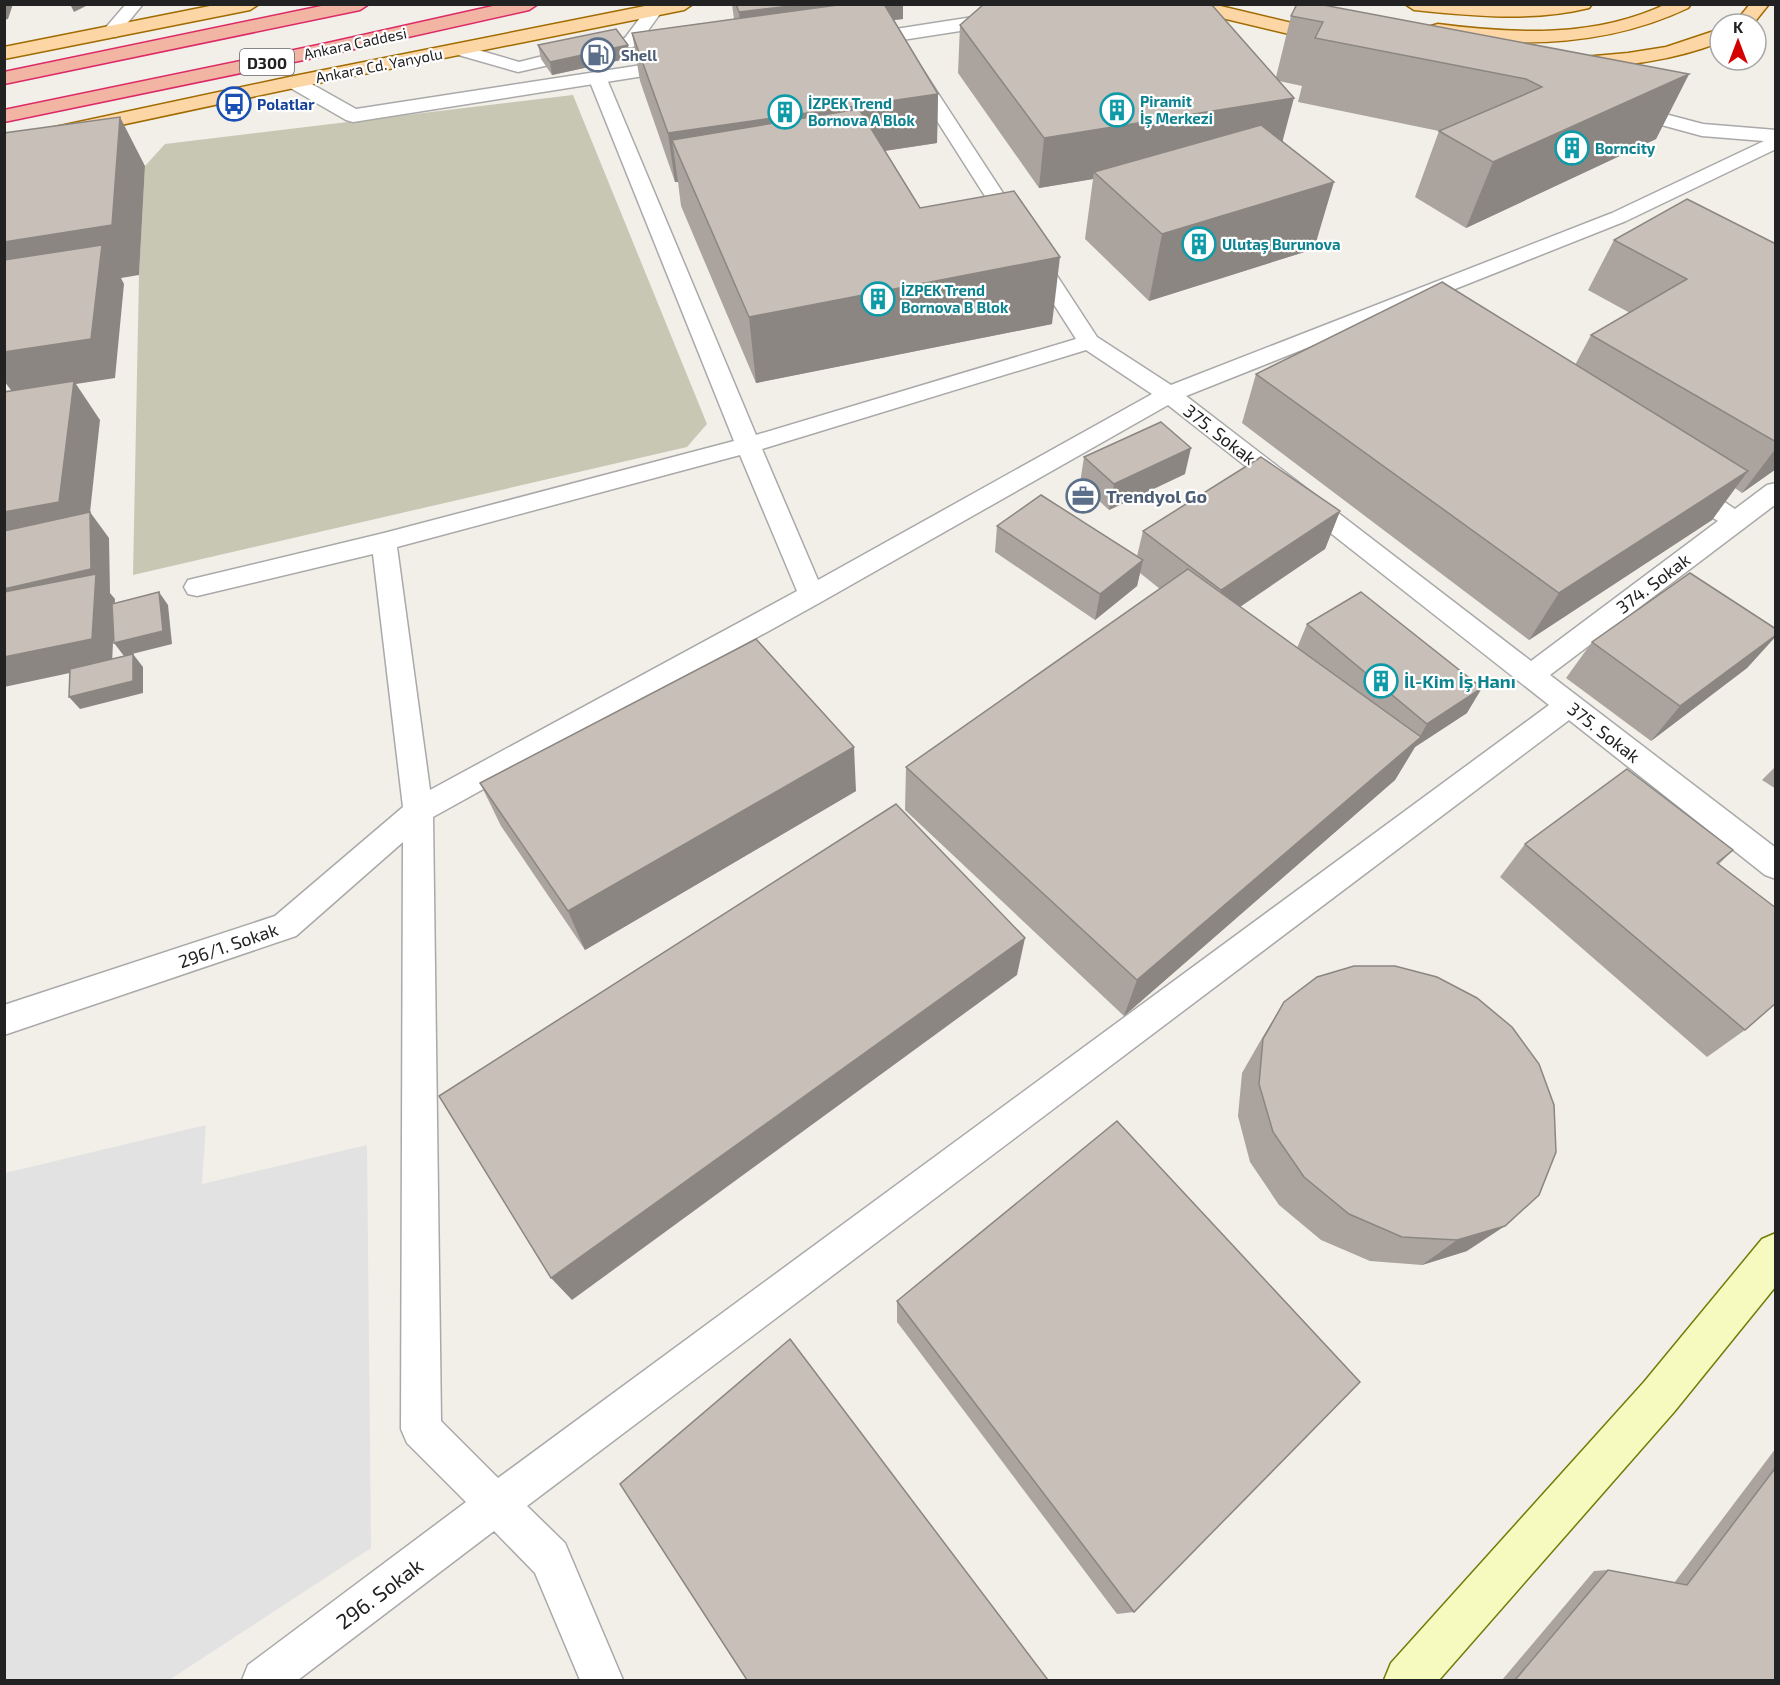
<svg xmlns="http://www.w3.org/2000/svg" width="1780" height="1685" font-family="'Exo 2',sans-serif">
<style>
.construction{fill:#c7c7b4}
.parking{fill:#e2e2e2}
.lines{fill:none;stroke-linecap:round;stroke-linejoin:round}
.service-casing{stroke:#a9a9a9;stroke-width:3}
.minor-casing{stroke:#a9a9a9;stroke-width:3}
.secondary-casing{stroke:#707d05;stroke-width:3}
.primary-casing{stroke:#a06b00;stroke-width:3}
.trunk-casing{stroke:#dc2a67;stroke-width:3}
.service{fill:#fff;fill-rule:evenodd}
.minor{fill:#fff;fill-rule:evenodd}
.secondary{fill:#f7fabf;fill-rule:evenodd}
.primary{fill:#fcd6a4;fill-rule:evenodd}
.trunk{fill:#f2b4a3;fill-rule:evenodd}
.wall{fill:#aba49e}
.shaded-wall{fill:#8b8681}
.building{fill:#c7bfb8;stroke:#8b8681;stroke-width:1.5}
.labels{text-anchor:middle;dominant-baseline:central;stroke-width:4.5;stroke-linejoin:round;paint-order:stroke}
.far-street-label{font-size:15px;fill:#222;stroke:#fff}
.far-service-label{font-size:15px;font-weight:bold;fill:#4e5e75;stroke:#fff;text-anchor:start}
.far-culture-label{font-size:15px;font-weight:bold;fill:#0d838f;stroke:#fff;text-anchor:start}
.far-transit-label{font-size:15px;font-weight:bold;fill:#164399;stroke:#fff;text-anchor:start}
.shield{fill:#fff;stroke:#646464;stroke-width:1.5}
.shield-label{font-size:16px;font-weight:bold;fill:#222}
.street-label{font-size:18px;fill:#222;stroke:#fff}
.service-label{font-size:18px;font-weight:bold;fill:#4e5e75;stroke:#fff;text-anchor:start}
.culture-label{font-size:18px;font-weight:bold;fill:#0d838f;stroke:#fff;text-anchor:start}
.near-street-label{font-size:21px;fill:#222;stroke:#fff}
</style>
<rect width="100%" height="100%" fill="#f2efe9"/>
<!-- construction -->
<path class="construction" d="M573 95 707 424 687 447 133 575 139 275 145 166 165 144Z"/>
<!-- parking -->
<path class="parking" d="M206 1125 202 1184 367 1145 371 1548 169 1680H5V1173Z"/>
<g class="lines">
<defs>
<g id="service">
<path d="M126 4H143L116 37H104L101 33Z"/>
<path d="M654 6 662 11 637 46 620 49 614 48 611 44 614 40 625 38 648 7Z"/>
<path d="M461 45 519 62 543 56 549 57 552 61 549 65 518 72 455 54 452 50 455 46Z"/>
<path d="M915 67 921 68 924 72 1097 337 1171 385 1612 213 1764 141 1702 136 1621 114 1618 110 1621 106 1627 104 1703 124 1776 130V149L1626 221 1186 396 1531 661 1718 521 1676 495 1673 489 1676 483C1696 477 1719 499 1735 509L1767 485 1776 483V504L1550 675 1776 848V879L1765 875 1569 720 527 1506 565 1543 623 1680H580L535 1573 494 1531 298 1680H242L248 1665 466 1502 407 1443 401 1429 403 842 296 936 4 1035V1005L275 916 403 807 373 554 197 596 188 594 184 587 188 580 384 533 734 441 588 77 591 73H603L606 77 756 435 1076 339 906 72 909 68ZM1086 350 1152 394 818 580 762 449ZM1168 405 1549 705 498 1478 441 1421 433 817 821 602ZM740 455 797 591 430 790 397 547Z"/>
</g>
<g id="minor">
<path d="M1057 4H1105L1096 10 857 47 850 45 848 41 850 37 857 35Z"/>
<path d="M681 59 688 61 691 65 688 69 353 122 346 120 287 86 284 82 287 78H301L356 109Z"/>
</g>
<path id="secondary" d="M1776 1233V1286L1674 1412 1439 1680H1384L1391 1663 1644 1382 1762 1239Z"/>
<g id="primary">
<path d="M220 4H259L250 10 4 59V47Z"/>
<path d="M655 4H693L684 10 294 88 4 150V138L294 76Z"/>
<path d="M1177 4H1212L1338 34 1340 38 1338 42 1331 44 1180 8Z"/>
<path d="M1405 4H1592L1589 8C1531 22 1473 16 1414 10Z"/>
<path d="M1666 4H1691L1688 8C1625 38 1557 46 1486 41 1468 39 1449 38 1431 34L1429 30 1431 26 1438 24C1514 34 1595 38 1666 4Z"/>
<path d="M1750 4H1769L1753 24H1734Z"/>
<path d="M1720 29V42C1673 61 1622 66 1572 70L1565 68 1562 64 1565 60 1572 58 1628 53 1666 47Z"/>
</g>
<g id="trunk">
<path d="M331 4H369L360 10 4 84V72Z"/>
<path d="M502 4H538L529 10 323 56 4 122V110L323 44Z"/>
</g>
</defs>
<!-- service casing -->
<use href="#service" class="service-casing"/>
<!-- minor casing -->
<use href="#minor" class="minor-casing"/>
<!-- secondary casing -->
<use href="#secondary" class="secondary-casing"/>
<!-- primary casing -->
<use href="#primary" class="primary-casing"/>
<!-- trunk casing -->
<use href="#trunk" class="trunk-casing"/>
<!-- service -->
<use href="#service" class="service"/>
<!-- minor -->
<use href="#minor" class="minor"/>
<!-- secondary -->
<use href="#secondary" class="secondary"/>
<!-- primary -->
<use href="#primary" class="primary"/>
<!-- trunk -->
<use href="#trunk" class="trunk"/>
</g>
<!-- wall -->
<g class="wall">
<path d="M732 4H903V19L893 20 938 94 937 143 885 151 920 208 1052 324 756 383 681 206 678 182H675L640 81 632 33 734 19Z"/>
<path d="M1291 16 1689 74 1656 139 1466 228 1415 197 1439 131 1298 102 1302 86 1279 81 1283 142 1314 249 1149 301 1085 239 1093 179 1039 188 958 73 960 25 1276 77Z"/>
<path d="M538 45 630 58 552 75 541 59Z"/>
<path d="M1614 240 1776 244V469L1742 493 1735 488 1712 520 1529 640 1242 423 1256 374 1575 365 1591 335 1630 313 1588 290Z"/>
<path d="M1084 457 1185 474 1109 510 1080 483Z"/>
<path d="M1340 511 1325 549 1240 607 1297 648 1307 624 1467 713 1415 747 1395 780 1124 1016 905 810 906 767 1160 589 1140 573 1137 586 1095 620 995 552 997 526 1137 556 1143 531Z"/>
<path d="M1776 629V636L1747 668 1651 741 1566 678 1592 642Z"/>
<path d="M1776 766V789L1762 780Z"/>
<path d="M480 783 856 791 585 950 501 826Z"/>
<path d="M1525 844 1733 850 1719 864 1745 1030 1707 1057 1500 877Z"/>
<path d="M1284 1002 1467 1251 1422 1265 1370 1261 1321 1240 1279 1205 1250 1162 1238 1116 1242 1073 1262 1038Z"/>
<path d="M897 1301 1134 1612 1117 1614 897 1322Z"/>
<path d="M1776 1448V1680H1502L1594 1571 1608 1570 1674 1583Z"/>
</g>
<!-- shaded-wall -->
<g class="shaded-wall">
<path d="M4 4H13L8 19 4 20Z"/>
<path d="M70 4H90L74 12Z"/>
<path d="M808 4H903V19L741 38 739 12Z"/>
<path d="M628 45 630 58 552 75 550 62Z"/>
<path d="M1689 74 1656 139 1466 228 1493 162Z"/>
<path d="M938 94 937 143 689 180 672 140 678 182H675L668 133Z"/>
<path d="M1294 98 1281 147 1094 172 1093 179 1039 188 1044 138Z"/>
<path d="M120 117 145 166 139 275 121 278 124 284 115 378 76 384 100 420 87 540 4 555V512L14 394 4 381V242Z"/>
<path d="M1334 182 1314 249 1149 301 1162 234Z"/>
<path d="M1060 257 1052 324 756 383 749 317Z"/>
<path d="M1191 448 1185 474 1109 510 1114 484Z"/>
<path d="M1776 448V469L1742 493Z"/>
<path d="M1748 471 1712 520 1529 640 1559 593Z"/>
<path d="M1340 511 1325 549 1210 627 1221 590Z"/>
<path d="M90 512 109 538 110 593 115 599 112 664 4 687V589Z"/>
<path d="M1143 560 1137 586 1095 620 1100 594Z"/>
<path d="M159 592 168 605 172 644 124 656 114 643Z"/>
<path d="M1776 635V636L1747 668 1651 741 1680 706Z"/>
<path d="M133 654 143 667V693L80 709 69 697Z"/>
<path d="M1482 688 1467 713 1415 747 1395 780 1124 1016 1137 980 1419 738 1427 724Z"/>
<path d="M854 747 856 791 585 950 568 911Z"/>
<path d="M1025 938 1017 975 572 1300 551 1278Z"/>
<path d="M1505 1226 1467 1251 1422 1265 1457 1240Z"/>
</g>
<!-- building -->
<g class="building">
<path d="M736 4H808L739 12Z"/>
<path d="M845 4H884L938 94 668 133 632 33Z"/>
<path d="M984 4H1211L1294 98 1044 138 960 25Z"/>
<path d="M1297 4H1318L1689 74 1493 162 1439 131 1542 87 1526 79 1315 38 1323 22 1291 16Z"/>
<path d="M616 29 628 45 550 62 538 45Z"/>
<path d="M859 109 920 208 1014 191 1060 257 749 317 672 140Z"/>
<path d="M120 117 112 225 4 242V133Z"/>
<path d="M1261 125 1334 182 1162 234 1094 172Z"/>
<path d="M1687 199 1776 244V442L1591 335 1687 279 1614 240Z"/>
<path d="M102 245 91 339 4 352V260Z"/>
<path d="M1442 282 1748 471 1559 593 1256 374Z"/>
<path d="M74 381 59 502 4 512V392Z"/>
<path d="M1161 422 1191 448 1114 484 1084 457Z"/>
<path d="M1261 457 1340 511 1221 590 1143 531Z"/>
<path d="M1041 495 1143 560 1100 594 997 526Z"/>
<path d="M90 512 91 569 4 589V531Z"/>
<path d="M1188 569 1421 737 1137 980 906 767Z"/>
<path d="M1690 573 1776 629V635L1680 706 1592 642Z"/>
<path d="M96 574 92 639 4 657V592Z"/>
<path d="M159 592 163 631 114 643 112 604Z"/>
<path d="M1361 592 1482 688 1427 724 1307 624Z"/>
<path d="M756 639 854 747 568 911 480 783Z"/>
<path d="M133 654V681L69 697 70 669Z"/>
<path d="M1627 769 1733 850 1717 863 1776 908V1003L1745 1030 1525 844Z"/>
<path d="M896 804 1025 938 551 1278 439 1096Z"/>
<path d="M1354 966H1395L1437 977 1477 998 1512 1027 1539 1064 1554 1105 1556 1152 1539 1195 1505 1226 1457 1240 1402 1237 1349 1214 1304 1177 1273 1132 1259 1084 1263 1039 1284 1002 1317 977Z"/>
<path d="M1117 1121 1360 1382 1134 1612 897 1301Z"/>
<path d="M790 1339 1048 1680H747L620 1484Z"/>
<path d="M1776 1467V1680H1515L1608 1570 1687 1585Z"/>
</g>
<!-- icons -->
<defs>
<symbol id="fuel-ring" viewBox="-11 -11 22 22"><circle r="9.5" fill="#fff" stroke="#5c6f8a" stroke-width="1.5"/><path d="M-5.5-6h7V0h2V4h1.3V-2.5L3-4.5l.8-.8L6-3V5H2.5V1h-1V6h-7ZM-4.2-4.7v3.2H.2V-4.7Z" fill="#5c6f8a"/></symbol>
<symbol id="bus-ring" viewBox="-11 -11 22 22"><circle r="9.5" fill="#fff" stroke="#1a4fb4" stroke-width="1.5"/><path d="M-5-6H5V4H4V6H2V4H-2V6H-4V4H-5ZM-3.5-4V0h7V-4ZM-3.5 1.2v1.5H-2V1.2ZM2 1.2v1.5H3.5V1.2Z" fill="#1a4fb4"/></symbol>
<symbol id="building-ring" viewBox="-11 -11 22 22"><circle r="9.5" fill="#fff" stroke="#0f9aa8" stroke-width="1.5"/><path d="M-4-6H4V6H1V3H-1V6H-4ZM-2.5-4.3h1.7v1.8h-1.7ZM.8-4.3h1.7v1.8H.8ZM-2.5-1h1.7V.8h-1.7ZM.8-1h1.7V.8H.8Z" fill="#0f9aa8"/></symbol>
<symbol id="office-ring" viewBox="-11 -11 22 22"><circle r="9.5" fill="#fff" stroke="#5c6f8a" stroke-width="1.5"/><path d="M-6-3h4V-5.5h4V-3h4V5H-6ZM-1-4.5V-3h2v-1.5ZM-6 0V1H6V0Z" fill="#5c6f8a"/></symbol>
</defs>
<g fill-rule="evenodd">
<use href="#fuel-ring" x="579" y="36" width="38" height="38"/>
<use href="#bus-ring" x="215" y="85" width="38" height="38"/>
<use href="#building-ring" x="1098" y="91" width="38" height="38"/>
<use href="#building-ring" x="766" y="93" width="38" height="38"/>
<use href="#building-ring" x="1553" y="129" width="38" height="38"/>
<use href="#building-ring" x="1180" y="225" width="38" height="38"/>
<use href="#building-ring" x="859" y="280" width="38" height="38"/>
<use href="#office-ring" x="1064" y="477" width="38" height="38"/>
<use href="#building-ring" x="1362" y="662" width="38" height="38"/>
</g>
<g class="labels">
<!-- far-street labels -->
<g class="far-street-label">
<text transform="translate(355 43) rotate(-12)">Ankara Caddesi</text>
<text transform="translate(379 65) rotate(-11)">Ankara Cd. Yanyolu</text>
</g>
<!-- far-service labels -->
<g class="far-service-label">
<text x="621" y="55">Shell</text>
</g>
<!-- far-culture labels -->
<g class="far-culture-label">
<text x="1140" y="101">Piramit<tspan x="1140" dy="17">İş Merkezi</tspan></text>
<text x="808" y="103">İZPEK Trend<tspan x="808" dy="17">Bornova A Blok</tspan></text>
<text x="1595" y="148">Borncity</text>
<text x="1222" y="244">Ulutaş Burunova</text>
<text x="901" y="290">İZPEK Trend<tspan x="901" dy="17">Bornova B Blok</tspan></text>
</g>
<!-- far-transit labels -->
<g class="far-transit-label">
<text x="257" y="104">Polatlar</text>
</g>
<!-- shield labels -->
<rect class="shield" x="240" y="49" width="54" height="26" rx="4.5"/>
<g class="shield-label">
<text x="267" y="62">D300</text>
</g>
<!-- street labels -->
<g class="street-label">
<text transform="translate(1220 434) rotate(38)">375. Sokak</text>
<text transform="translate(1653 583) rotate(-37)">374. Sokak</text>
<text transform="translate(1604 732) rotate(38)">375. Sokak</text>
<text transform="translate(228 945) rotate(-19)">296/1. Sokak</text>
</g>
<!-- service labels -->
<g class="service-label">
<text x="1106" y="496">Trendyol Go</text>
</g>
<!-- culture labels -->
<g class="culture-label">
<text x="1404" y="681">İl-Kim İş Hanı</text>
</g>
<!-- near-street labels -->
<g class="near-street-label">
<text transform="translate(379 1593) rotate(-37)">296. Sokak</text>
</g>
</g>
<!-- border -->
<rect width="1780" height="1685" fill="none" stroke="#222222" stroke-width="12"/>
<!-- north arrow -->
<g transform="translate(1738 42)"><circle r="28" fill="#ffffff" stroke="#a7a7a7" stroke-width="1.5"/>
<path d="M0-4.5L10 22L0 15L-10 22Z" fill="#d40000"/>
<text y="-9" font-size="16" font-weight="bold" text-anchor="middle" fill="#222222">K</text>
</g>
</svg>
